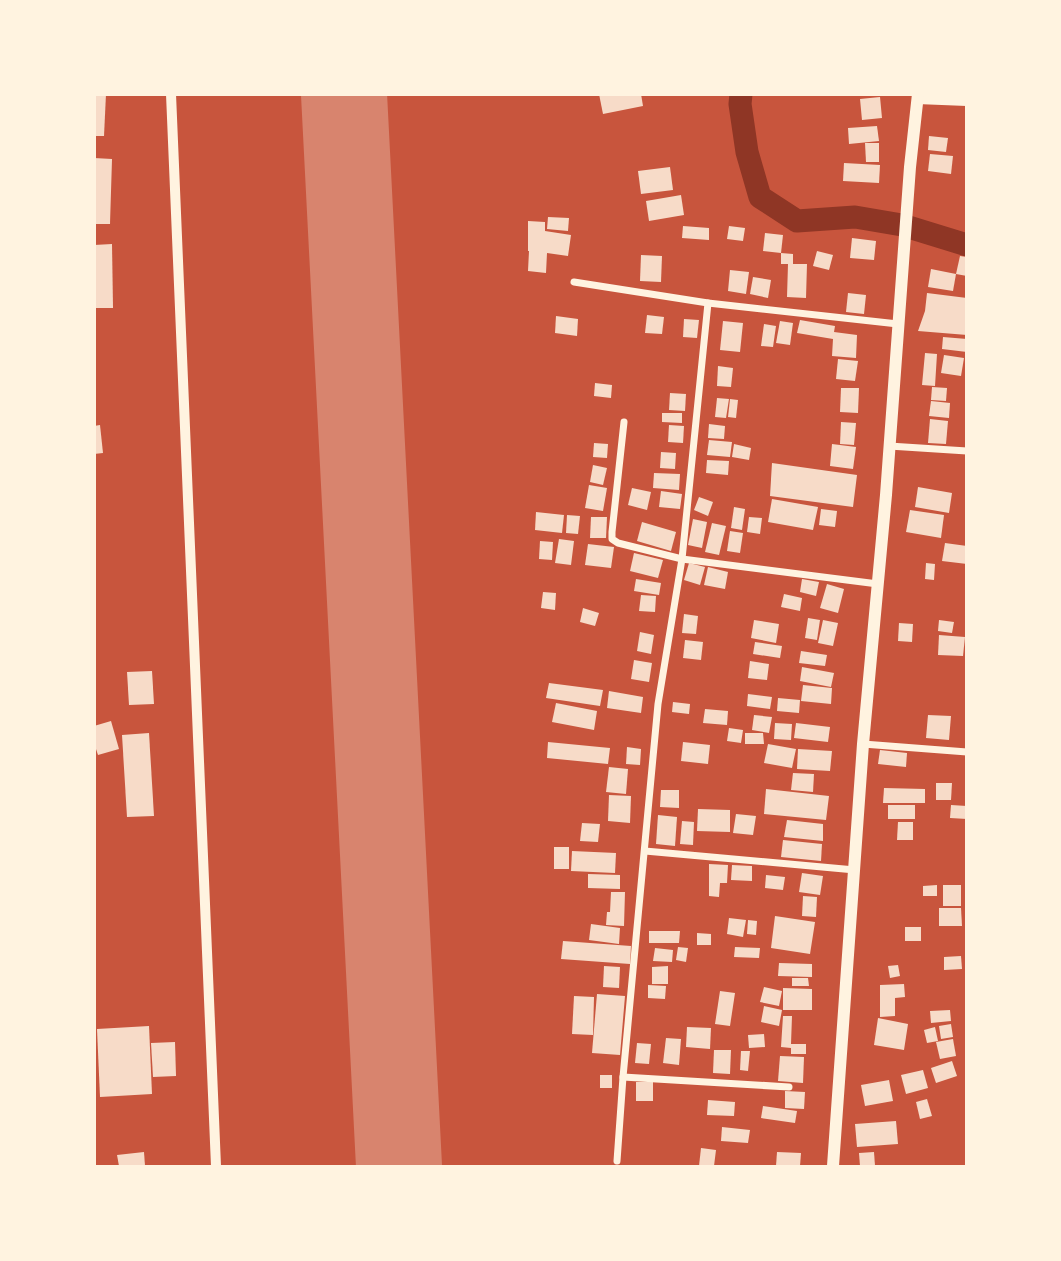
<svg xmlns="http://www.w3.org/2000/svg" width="1061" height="1261" font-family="'Work Sans',sans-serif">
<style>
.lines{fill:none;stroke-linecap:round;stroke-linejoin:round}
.river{stroke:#8f3625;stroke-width:23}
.runway{stroke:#d8846e;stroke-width:86}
.building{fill:#f7dbc8}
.minor{stroke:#fff3e0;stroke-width:7}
.tertiary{stroke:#fff3e0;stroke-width:10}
.trunk{stroke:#fff3e0;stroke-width:12}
</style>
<rect width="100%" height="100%" fill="#c8553d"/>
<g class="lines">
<!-- river -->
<path class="river" d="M741 94 740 104 747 152 760 197 797 221 855 217 902 225 967 245"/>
<!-- runway -->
<path class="runway" d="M344 94 399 1166"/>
</g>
<!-- building -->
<g class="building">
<path d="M94 94H106L104 136H94Z"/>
<path d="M599 94H641L643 106 603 114Z"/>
<path d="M880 97 882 118 862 120 860 99Z"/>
<path d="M877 126 879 141 849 144 848 128Z"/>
<path d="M929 136 948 138 946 152 928 150Z"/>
<path d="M865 143H879V162H866Z"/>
<path d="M930 154 953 156 951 174 928 171Z"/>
<path d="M94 158 112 159 110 224H94Z"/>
<path d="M844 163 880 165 879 183 843 181Z"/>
<path d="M670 167 673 190 641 194 638 171Z"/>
<path d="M681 195 684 215 649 221 646 201Z"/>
<path d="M548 217 569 218 568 231 547 229Z"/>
<path d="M528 221 545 222V231L571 235 568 256 547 253 546 273 528 271 529 251H528Z"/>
<path d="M683 226 709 228V240L682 238Z"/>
<path d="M729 226 745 228 743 241 727 239Z"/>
<path d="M765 233 783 235 781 253 763 251Z"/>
<path d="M852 238 876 241 874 260 850 258Z"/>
<path d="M112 244 113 308H94V245Z"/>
<path d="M817 251 833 255 829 270 813 266Z"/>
<path d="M781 253 793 254V264H807L806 298 787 297 788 264H781Z"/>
<path d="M641 255 662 256 661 282 640 281Z"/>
<path d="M960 256 967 257V276L956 274Z"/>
<path d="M931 269 956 274 953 291 928 287Z"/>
<path d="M730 270 749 272 746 294 728 291Z"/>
<path d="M753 277 771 280 768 298 750 294Z"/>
<path d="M848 293 866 295 864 314 846 312Z"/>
<path d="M927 293 967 298V335L918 331 925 311Z"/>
<path d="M647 315 664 317 662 334 645 333Z"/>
<path d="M556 316 578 319 577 336 555 333Z"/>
<path d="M684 319 699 320 697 338 683 337Z"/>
<path d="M800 320 835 326 834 332 857 335 856 358 832 356 833 339 797 333Z"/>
<path d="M723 321 743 323 740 352 720 350Z"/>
<path d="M780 321 793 323 790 345 776 343Z"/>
<path d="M764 324 776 326 773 347 761 346Z"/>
<path d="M943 337 967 339V352L942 349Z"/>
<path d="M925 353 937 354 935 386 922 385Z"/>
<path d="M944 355 964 358 961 376 941 373Z"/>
<path d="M838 359 858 361 855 381 836 379Z"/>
<path d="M718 366 733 368 731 387 717 386Z"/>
<path d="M595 383 612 385 611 398 594 396Z"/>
<path d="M932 387 947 388 946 401 931 400Z"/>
<path d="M841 388H859L858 413 840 412Z"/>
<path d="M670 393 686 394 685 411 669 410Z"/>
<path d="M717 398 729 399 726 418 715 417Z"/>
<path d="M730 399 738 400 736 418 728 417Z"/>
<path d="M931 401 950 403 949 418 929 416Z"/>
<path d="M662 413H682V423L662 422Z"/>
<path d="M930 419 948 421 946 444 928 443Z"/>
<path d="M841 422 856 423 854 445 840 444Z"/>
<path d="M709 424 725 426 724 439 708 438Z"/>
<path d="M100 425 103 453 94 454V426Z"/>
<path d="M669 425 684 426 683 443 668 442Z"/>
<path d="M709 440 732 442 730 457 707 455Z"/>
<path d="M594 443 608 444 607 458 593 457Z"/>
<path d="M734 444 751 448 749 460 732 457Z"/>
<path d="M832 444 856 447 853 469 830 466Z"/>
<path d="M661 452 676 453 675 469 660 468Z"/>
<path d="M707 460 729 461 728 475 706 473Z"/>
<path d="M772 463 857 475 853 507 770 496Z"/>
<path d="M593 465 607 468 603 485 590 482Z"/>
<path d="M654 473 680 474 679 490 653 488Z"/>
<path d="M589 485 607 488 603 511 585 508Z"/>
<path d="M918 487 952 493 949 513 915 507Z"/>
<path d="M632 488 651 492 647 510 628 505Z"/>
<path d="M661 491 682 494 680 509 659 507Z"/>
<path d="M699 497 713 502 708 516 694 510Z"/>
<path d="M772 499 818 507 813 530 768 522Z"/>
<path d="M734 507 745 509 742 530 731 528Z"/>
<path d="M821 509 837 511 835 527 819 525Z"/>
<path d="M910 510 944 515 941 538 906 532Z"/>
<path d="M536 512 564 515 562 533 535 530Z"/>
<path d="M567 515 580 516 578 534 566 533Z"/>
<path d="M591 517H607L606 538H590Z"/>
<path d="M749 517 762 518 760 534 747 532Z"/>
<path d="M693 519 707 522 702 548 688 545Z"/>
<path d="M642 522 676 532 671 551 637 541Z"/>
<path d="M712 523 726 526 719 555 705 552Z"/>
<path d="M730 531 743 533 740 553 727 551Z"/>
<path d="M559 539 574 541 571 565 555 563Z"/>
<path d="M540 541 553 542 552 560 539 559Z"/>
<path d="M945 543 967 546V564L942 561Z"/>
<path d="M588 544 614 547 611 568 585 565Z"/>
<path d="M634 553 663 560 658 578 630 571Z"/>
<path d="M689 563 705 567 700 585 684 580Z"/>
<path d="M926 563 935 564 934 580 925 579Z"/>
<path d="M708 567 728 572 725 589 704 585Z"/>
<path d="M636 579 661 583 659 595 634 591Z"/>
<path d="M802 579 819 582 816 596 800 592Z"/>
<path d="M827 584 844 589 838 613 820 608Z"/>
<path d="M543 592 556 593 555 610 541 608Z"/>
<path d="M784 594 802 598 800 611 781 607Z"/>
<path d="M641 595 656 596 655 612 639 611Z"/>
<path d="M583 608 599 613 595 626 580 622Z"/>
<path d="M684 614 698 616 696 634 682 633Z"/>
<path d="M808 618 820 620 817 640 805 638Z"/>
<path d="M754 620 779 624 776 643 751 638Z"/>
<path d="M823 620 838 623 833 646 818 643Z"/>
<path d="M939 620 954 622 952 633 938 631Z"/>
<path d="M899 623 913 624 912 642 898 641Z"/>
<path d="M640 632 654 635 651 654 637 651Z"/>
<path d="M939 635 965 637 963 656 938 655Z"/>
<path d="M685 640 703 642 701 660 683 658Z"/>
<path d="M755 642 782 646 780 658 753 654Z"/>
<path d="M801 651 827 655 825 666 799 663Z"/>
<path d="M634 660 652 663 649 682 631 679Z"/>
<path d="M750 661 769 664 767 680 748 678Z"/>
<path d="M802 667 834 673 831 687 800 681Z"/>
<path d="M152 671 154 704 129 705 127 672Z"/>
<path d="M549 683 603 690 600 706 546 698Z"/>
<path d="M803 685 832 688 831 704 801 701Z"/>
<path d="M609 691 643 697 641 713 607 708Z"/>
<path d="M748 694 772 697 770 709 747 706Z"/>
<path d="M778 698 800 700 799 713 777 711Z"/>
<path d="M673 702 690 704 689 714 672 712Z"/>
<path d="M556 703 597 711 594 730 552 722Z"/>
<path d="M705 709 728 711 727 725 703 723Z"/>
<path d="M754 715 772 717 769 733 752 730Z"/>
<path d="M928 715 951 716 949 740 926 738Z"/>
<path d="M111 721 119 749 98 755 94 743V726Z"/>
<path d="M775 723 792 724 791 740 774 739Z"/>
<path d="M796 723 830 727 828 742 794 738Z"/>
<path d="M729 728 743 730 741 743 727 741Z"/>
<path d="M149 733 154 816 127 817 122 735Z"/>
<path d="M745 733H763L764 744H745Z"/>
<path d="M548 742 610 748 608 764 547 758Z"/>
<path d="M683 742 710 745 708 764 681 761Z"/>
<path d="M768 744 796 749 792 768 764 763Z"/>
<path d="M627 747 641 749 640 765 626 764Z"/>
<path d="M798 749 832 751 830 771 797 769Z"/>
<path d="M880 750 907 753 906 767 878 764Z"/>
<path d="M609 767 628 769 626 794 606 792Z"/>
<path d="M793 773 814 774 813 792 791 790Z"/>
<path d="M936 783H952L951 800H936Z"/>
<path d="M884 788 925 789V803H883Z"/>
<path d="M766 789 829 796 826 820 764 814Z"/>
<path d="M661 790H679V808L660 807Z"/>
<path d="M609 795 631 796 630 823 608 821Z"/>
<rect x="888" y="805" width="27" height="14"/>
<path d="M951 805 967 806V819L950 818Z"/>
<path d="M698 809 730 810V832L697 831Z"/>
<path d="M736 814 756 816 753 835 733 833Z"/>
<path d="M658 815 677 817 675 846 656 844Z"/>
<path d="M787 820 823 824V841L784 837Z"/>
<path d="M682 821 694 822 693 845 680 844Z"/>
<path d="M898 822H913V840H897Z"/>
<path d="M582 823 600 824 598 842 580 841Z"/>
<path d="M783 840 822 844 821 861 781 857Z"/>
<rect x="554" y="847" width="15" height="22"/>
<path d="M572 851 616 853 615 873 571 871Z"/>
<path d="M709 864 728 865 727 883H720L719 897 709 896Z"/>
<path d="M732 865 752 866V881L731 880Z"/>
<path d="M802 873 823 876 820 895 799 892Z"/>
<path d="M588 874 620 875V889L588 888Z"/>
<path d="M766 875 785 877 783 890 765 888Z"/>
<path d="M937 885V896H923V886Z"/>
<rect x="943" y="885" width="18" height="21"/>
<path d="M611 892H625L624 926 606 925 607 912H610Z"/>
<path d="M803 896 817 897 816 917 802 916Z"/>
<path d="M939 908H961L962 926H939Z"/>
<path d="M775 916 815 922 810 954 771 948Z"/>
<path d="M729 918 746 920 743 937 727 934Z"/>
<path d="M748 920 757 921 756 935 747 934Z"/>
<path d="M591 924 620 928 619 944 589 940Z"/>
<rect x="905" y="927" width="16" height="14"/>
<path d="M649 931H680L679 943H649Z"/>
<path d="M697 933 711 934V945H697Z"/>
<path d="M563 941 631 946 630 964 561 959Z"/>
<path d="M678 947 688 948 686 962 676 960Z"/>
<path d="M735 947 760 948 759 958 734 957Z"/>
<path d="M655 948 673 950 672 962 653 961Z"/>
<path d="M961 956 962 969 944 970V957Z"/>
<path d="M779 963 812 964V977L778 976Z"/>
<path d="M898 965 900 976 890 978 888 966Z"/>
<path d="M604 966 620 967 619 988 603 987Z"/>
<path d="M668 966V984H652V967Z"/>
<path d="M792 978H808L809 986H792Z"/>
<path d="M904 984 905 997 895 998V1016L880 1017V985Z"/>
<path d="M648 985 666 986 665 999 648 998Z"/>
<path d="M764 987 782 991 779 1006 760 1002Z"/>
<path d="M783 988 812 989V1010H783Z"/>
<path d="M720 991 735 993 730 1026 715 1024Z"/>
<path d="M597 994 625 996 620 1055 592 1053Z"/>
<path d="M574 996 594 997 593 1035 572 1034Z"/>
<path d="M764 1006 782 1010 779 1026 761 1022Z"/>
<path d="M950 1010 951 1021 931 1023 930 1011Z"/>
<path d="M783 1016H792L791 1044H806V1054H791V1048L781 1047Z"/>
<path d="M878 1018 908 1024 904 1050 874 1045Z"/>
<path d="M951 1024 953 1037 941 1039 939 1026Z"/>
<path d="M149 1026 152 1094 100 1097 97 1029Z"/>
<path d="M687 1027 711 1028 710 1049 686 1047Z"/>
<path d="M935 1027 938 1041 927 1043 924 1030Z"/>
<path d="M764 1034 765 1047 749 1048 748 1035Z"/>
<path d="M666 1038 681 1039 679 1065 663 1063Z"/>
<path d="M953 1039 956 1056 940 1059 936 1042Z"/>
<path d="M175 1042 176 1076 153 1077 151 1043Z"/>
<path d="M637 1043 651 1044 649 1064 635 1063Z"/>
<path d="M714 1050H731L730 1074 713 1073Z"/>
<path d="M741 1051H750L748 1071 740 1070Z"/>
<path d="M780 1056 804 1057 803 1083 778 1081Z"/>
<path d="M952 1061 957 1076 936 1083 931 1068Z"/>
<path d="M923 1070 928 1088 906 1094 901 1075Z"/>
<rect x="600" y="1075" width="12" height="13"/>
<path d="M889 1080 893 1101 865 1106 861 1085Z"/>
<rect x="636" y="1082" width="17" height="19"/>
<path d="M785 1091 805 1092 804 1109 785 1108Z"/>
<path d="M927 1099 932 1116 920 1119 916 1102Z"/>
<path d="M708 1100 735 1102 734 1116 707 1115Z"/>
<path d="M763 1106 797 1111 795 1123 761 1118Z"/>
<path d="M896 1121 898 1144 857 1147 855 1124Z"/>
<path d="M722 1127 750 1130 748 1143 721 1141Z"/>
<path d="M701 1148 716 1150 714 1166H699Z"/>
<path d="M144 1152 145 1166H119L117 1155Z"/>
<path d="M777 1152 801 1153 800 1166H776Z"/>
<path d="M874 1152 875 1166H860L859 1153Z"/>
</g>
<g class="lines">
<!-- minor -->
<g class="minor">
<path d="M574 282 708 303 898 324"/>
<path d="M624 422 612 532V539L618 543 682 559 878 584"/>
<path d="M889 446 967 451"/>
<path d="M863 744 967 752"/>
<path d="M645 851 855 870"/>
<path d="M623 1077 789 1087"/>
<path d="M617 1161 623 1077 658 704 682 559 708 303"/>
</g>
<!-- tertiary -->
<g class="tertiary">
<path d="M171 94 216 1166"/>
<path d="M917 99 967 101"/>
</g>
<!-- trunk -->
<path class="trunk" d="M833 1166 863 744 886 495 910 167 918 94"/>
</g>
<!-- border -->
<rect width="1061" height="1261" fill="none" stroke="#fff3e0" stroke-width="192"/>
</svg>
